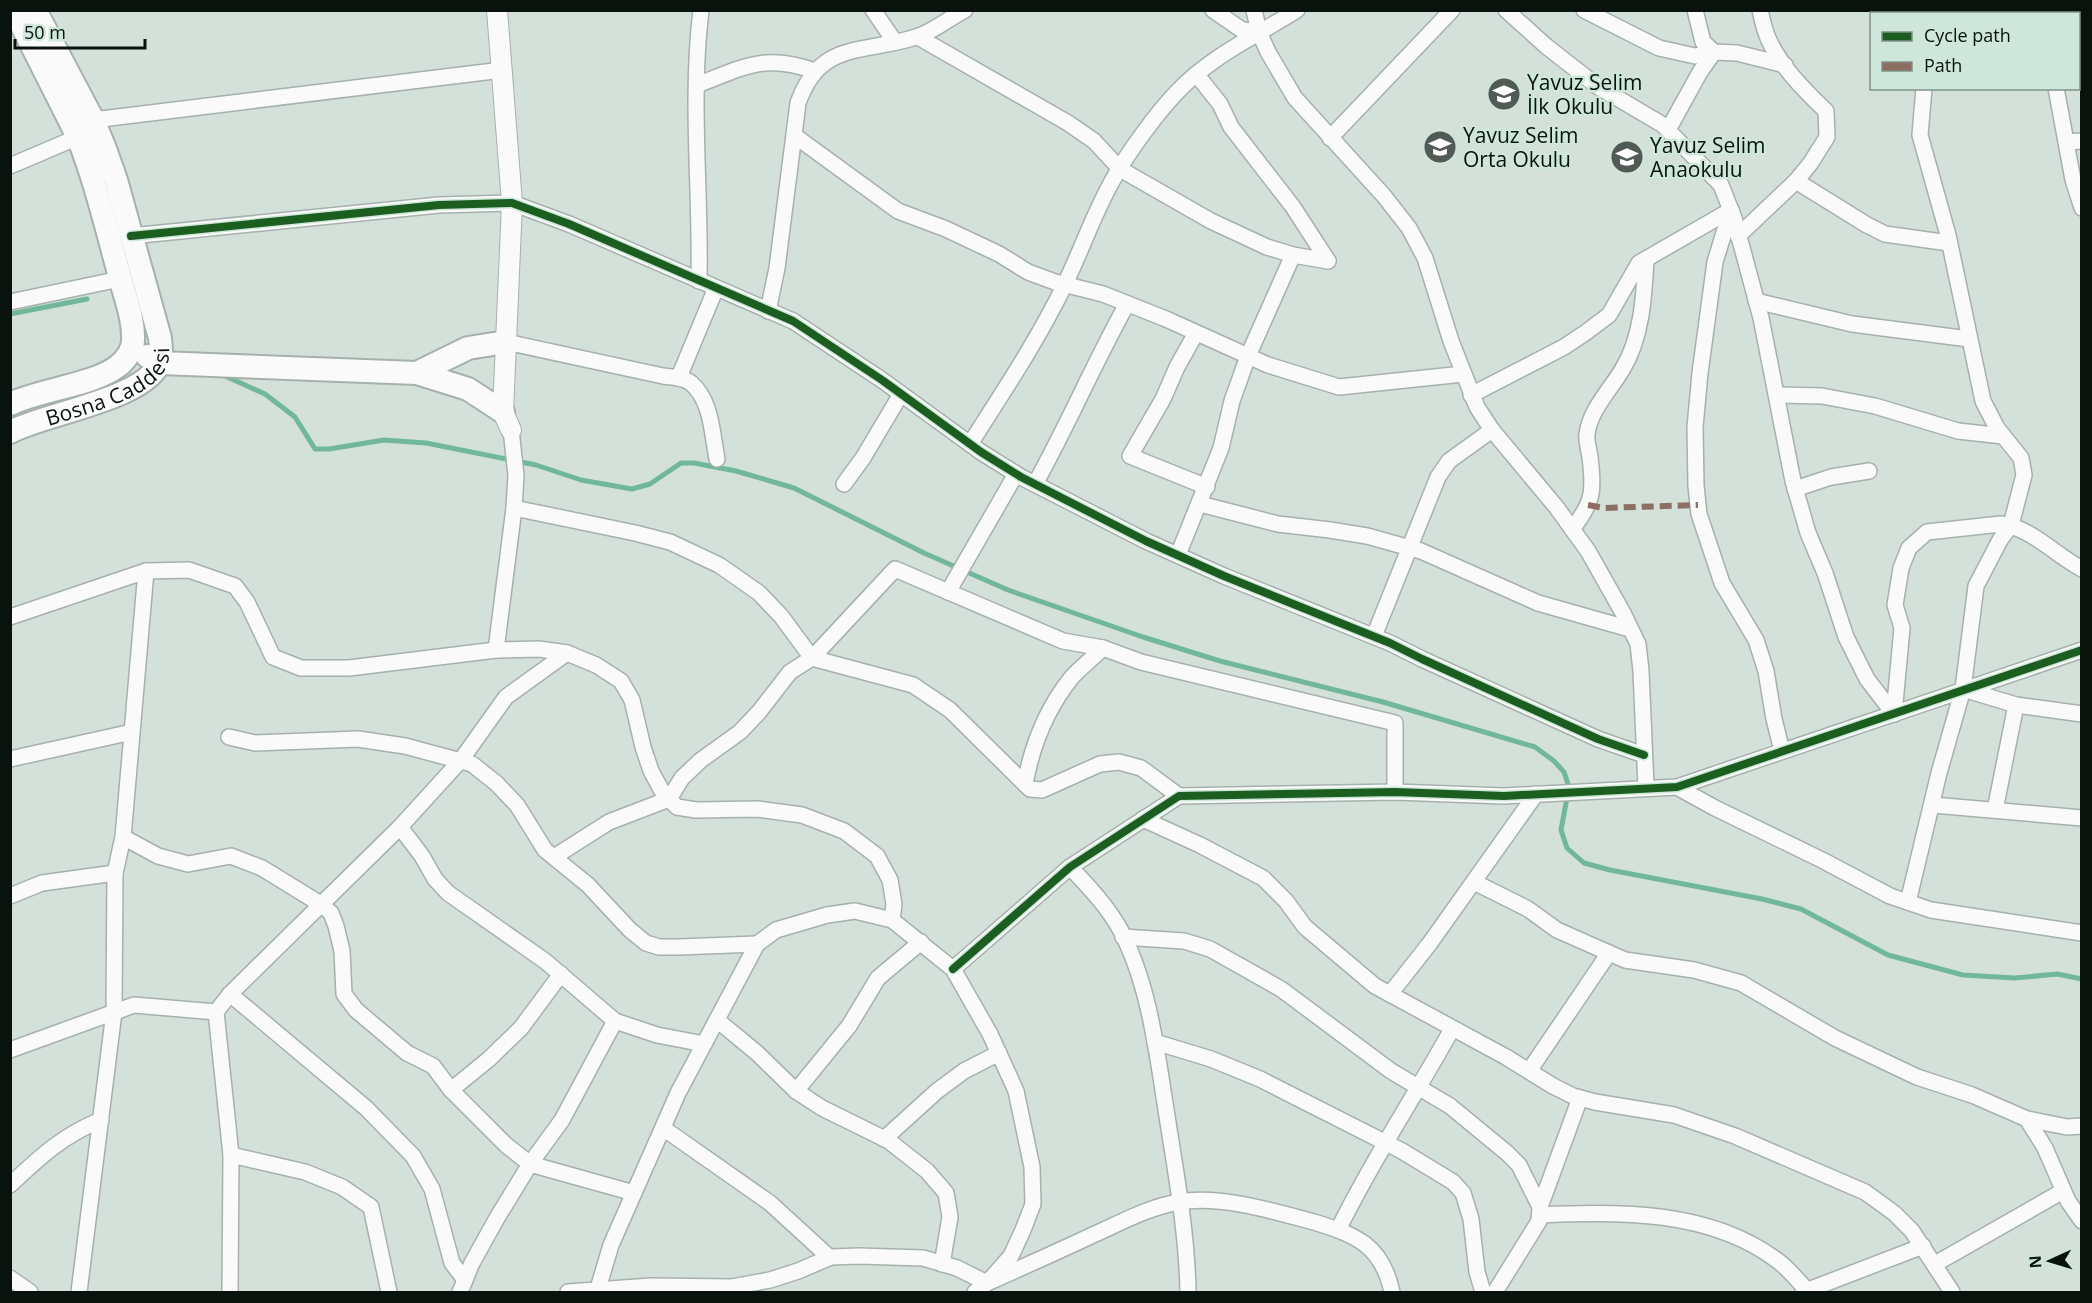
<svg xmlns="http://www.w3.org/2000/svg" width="2092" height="1303" font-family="'Open Sans',sans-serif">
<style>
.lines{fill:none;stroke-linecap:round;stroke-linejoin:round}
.stream{stroke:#71b89a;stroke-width:5}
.minor-casing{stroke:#a6b1ab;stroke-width:18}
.tertiary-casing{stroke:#a6b1ab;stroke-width:22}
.secondary-casing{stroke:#a6b1ab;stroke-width:26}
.minor{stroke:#f9faf9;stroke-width:15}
.tertiary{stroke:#f9faf9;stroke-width:20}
.secondary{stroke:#f9faf9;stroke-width:22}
.quiet{stroke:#8d6e63;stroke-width:6;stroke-dasharray:12 6;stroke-linecap:butt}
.cycleway-casing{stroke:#cee7da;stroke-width:11}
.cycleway{stroke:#1b5e20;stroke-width:8}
.labels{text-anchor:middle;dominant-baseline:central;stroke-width:5;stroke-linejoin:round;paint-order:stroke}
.poi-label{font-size:21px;fill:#0a120e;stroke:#cee7da;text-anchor:start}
.street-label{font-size:21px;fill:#0a120e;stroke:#cee7da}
</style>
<rect width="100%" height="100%" fill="#d4e1da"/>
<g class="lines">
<!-- stream -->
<g class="stream">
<path d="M10 314 87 299"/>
<path d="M223 375 265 394 295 417 315 449H329L384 440 426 443 536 465 581 480 632 489 650 484 681 463H694L736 471 794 488 924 553 1008 590 1143 637 1220 661 1383 702 1535 747 1554 761 1564 772 1569 787 1561 830 1567 848 1584 863 1610 870 1762 899 1801 909 1888 955 1963 975 2015 978 2057 974 2082 979"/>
</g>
<defs>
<g id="minor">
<path d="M873 10 895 42"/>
<path d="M1213 10 1242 30 1259 32"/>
<path d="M1254 10 1259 32 1268 52 1295 98 1384 196 1409 228 1425 258 1451 341 1477 407 1492 430 1557 508 1588 551 1623 613 1638 644 1641 671 1646 787"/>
<path d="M1506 10 1546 46 1597 86 1663 125 1721 185 1734 218 1761 318 1793 481 1808 533 1825 573 1846 637 1867 679 1894 714"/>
<path d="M1584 10 1659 48 1695 56 1714 52"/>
<path d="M1695 10 1703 42 1714 52 1737 53 1785 65"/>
<path d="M1917 10 1919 14"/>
<path d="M2046 10V14"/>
<path d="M918 37 1068 123 1094 141 1120 169 1211 221 1267 247 1293 255 1328 261"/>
<path d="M1197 75 1220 104 1231 127 1293 207 1328 261"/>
<path d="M697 85C744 67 765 53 815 71"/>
<path d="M2056 88 2066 142 2082 141"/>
<path d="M93 120 502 70"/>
<path d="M1668 130 1700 72 1714 52"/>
<path d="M795 136 898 211 946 229 999 254 1028 272 1055 282 1103 294 1166 319 1268 365 1339 387 1463 374"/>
<path d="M1330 138 1452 10"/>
<path d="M2066 142 2073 180 2082 208"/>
<path d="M10 166 78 137"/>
<path d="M1796 181 1867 225 1885 234 1949 243"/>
<path d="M1731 210 1715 262 1700 373 1695 427 1696 486 1699 514 1722 583 1756 640 1766 671 1774 719 1782 751"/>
<path d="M131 236 439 205 512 203 569 224 793 321 882 380 981 452 1021 477 1146 541 1224 576 1390 643 1422 659 1598 739 1644 755"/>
<path d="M1738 236 1796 181 1810 164 1827 137 1826 111C1804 90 1780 66 1768 38 1764 29 1762 19 1760 10"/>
<path d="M699 281C701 191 690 100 701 10"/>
<path d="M1756 301 1852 324 1969 339"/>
<path d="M10 302 120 279"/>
<path d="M768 311 777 268 798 103C820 40 863 54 916 37 933 32 949 18 965 10"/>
<path d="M1196 333 1177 367 1163 399 1130 456 1207 487"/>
<path d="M506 342 663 376C672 377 683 377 691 383 712 401 712 434 717 459"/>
<path d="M679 377 716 288"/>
<path d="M1471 395 1564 347 1585 333 1609 315 1639 263 1731 210"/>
<path d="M1778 395 1822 396 1875 406 1958 431 2003 436"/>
<path d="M970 444C1003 392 1038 340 1065 284 1082 249 1095 210 1115 176 1129 151 1157 113 1177 92 1211 56 1256 36 1297 10"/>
<path d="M844 484 863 458 901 394"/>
<path d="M1035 484C1068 425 1094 363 1127 304"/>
<path d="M1795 489 1831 477 1869 471"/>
<path d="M1200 504 1278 524 1330 530 1367 536 1421 551 1538 603 1630 629"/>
<path d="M514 508 635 533 670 542 719 565 759 593 781 616 812 658 913 685 950 710 1030 789 1042 790 1100 764 1119 762 1141 768 1179 796"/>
<path d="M1572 529C1594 502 1594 490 1590 457 1589 450 1586 441 1587 434 1590 410 1610 390 1622 370 1642 338 1644 296 1646 259"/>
<path d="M1178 555 1221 448 1232 401 1248 356 1293 255"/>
<path d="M948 592 1016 474"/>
<path d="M10 617 146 571 189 570 235 586 247 602 273 657 301 668H349L496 650 539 649 567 653 596 665 621 681 632 700 643 747 651 771 663 793 677 807 696 810 757 809 802 815 844 831 877 856 890 880 894 904 892 920"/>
<path d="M1374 636 1438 477 1449 461 1492 430"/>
<path d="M496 650 514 508 516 475 511 430"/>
<path d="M1963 689 2016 705 2082 714"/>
<path d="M1894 714 1902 628 1895 605 1901 568 1909 548 1927 532 2001 524C2032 528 2055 555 2082 569"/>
<path d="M229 737 255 743 358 739 405 746 472 764 496 783 517 805 545 850 588 885 630 930 646 943 659 947H679L757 944"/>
<path d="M10 759 132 732"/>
<path d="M1025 784C1032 745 1047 708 1072 677 1081 667 1093 658 1103 648"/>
<path d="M1677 787 1715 808 1822 860 1890 896 1931 910 2082 933"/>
<path d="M1933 805 2082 818"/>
<path d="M1995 810 2016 705"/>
<path d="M1143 819 1200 845 1263 878 1286 901 1305 927 1375 986 1506 1057 1553 1086 1573 1096 1595 1102 1674 1115 1735 1136 1865 1192 1894 1213 1912 1231 1952 1292"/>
<path d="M400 827 422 856 435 879 448 893 545 961 615 1021 657 1035 704 1044"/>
<path d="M123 837 158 856 188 864 231 856 262 868 322 905 331 913 336 926 342 951 344 994 356 1010 407 1053 433 1066 451 1090 506 1145 530 1164 634 1193"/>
<path d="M554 857 609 822 669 799 682 778 701 760 740 732 759 712 790 672 812 658 895 569 1063 641 1103 648 1141 662 1395 723V792"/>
<path d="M1070 867C1089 887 1108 907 1121 931 1150 987 1157 1054 1167 1116 1176 1174 1187 1233 1188 1292"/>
<path d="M1474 882 1528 909 1557 930 1625 960 1694 970 1741 983 1835 1038 1917 1077 1972 1095 2027 1119 2067 1127 2082 1126"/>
<path d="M10 896 42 883 115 873"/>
<path d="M1908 902 1939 773 1963 689 1976 586 2000 540 2011 525 2024 475 2021 458 1997 428 1983 401 1948 235 1920 135 1924 88"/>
<path d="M1123 937 1184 941 1210 949 1281 989 1391 1071 1450 1106 1507 1153 1519 1165 1540 1207 1539 1221 1495 1292"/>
<path d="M953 969 1070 867 1179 796 1395 792 1504 796 1677 787 2082 650"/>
<path d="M230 994 366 1108 413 1156 432 1189 452 1263 465 1280"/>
<path d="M1390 994 1430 943 1536 794"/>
<path d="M717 1020 757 1053 796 1091 822 1108 889 1141 927 1171 946 1193 950 1217 942 1264"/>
<path d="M1155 1042 1211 1059 1260 1079 1402 1151 1453 1182 1463 1193 1471 1219 1477 1272 1483 1292"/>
<path d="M10 1050 134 1005 216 1012"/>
<path d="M1529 1071 1609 953"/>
<path d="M451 1090 489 1059 521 1028 561 974"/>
<path d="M796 1091 849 1026 878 978 921 942"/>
<path d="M2027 1119 2045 1148 2068 1201 2082 1221"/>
<path d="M663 1128 770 1203 829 1257"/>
<path d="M884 1139 937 1091 964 1071 999 1053"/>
<path d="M231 1155 305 1172 342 1187 371 1207 389 1292"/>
<path d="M10 1185C40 1157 63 1135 101 1120"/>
<path d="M1540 1207 1580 1098"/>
<path d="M1540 1215C1619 1211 1711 1210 1778 1261 1789 1269 1797 1280 1807 1290"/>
<path d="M1338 1230C1372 1160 1415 1096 1452 1029"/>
<path d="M1935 1264 2063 1191"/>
<path d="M10 1278 30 1292"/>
<path d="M79 1292 114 1012 115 873 123 837 146 571"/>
<path d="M230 1292 231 1155 216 1012 230 994 400 827 461 760 506 697 567 653"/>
<path d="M460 1292 472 1263 497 1218 530 1164 562 1120 615 1021"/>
<path d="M568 1292 651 1286 732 1287 770 1280 798 1271 831 1257 859 1256 923 1258 957 1268 987 1283C1023 1267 1059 1251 1095 1234 1122 1222 1149 1207 1179 1202 1221 1195 1273 1211 1314 1222 1356 1235 1382 1245 1392 1292"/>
<path d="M597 1292 611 1245 678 1093 757 944 776 930 827 915 855 911 892 920 953 969 990 1034 1016 1091 1032 1167 1033 1204 1023 1230 1011 1256 987 1283 975 1292"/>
<path d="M1803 1292 1923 1246"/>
</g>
<path id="tertiary" d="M497 10 512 203 503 412 511 430"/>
<g id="secondary">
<path d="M147 356 160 363 417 373 468 389 503 412"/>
<path d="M417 373 468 348 506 342"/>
<path d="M10 404C41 389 94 385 118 366 126 360 133 350 133 340 134 319 125 297 120 277 107 230 96 183 78 137L14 10"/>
<path id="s1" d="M10 432C45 413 148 399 160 361 162 354 161 346 160 338L116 180 104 146 93 120 35 10"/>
</g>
</defs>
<!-- minor casing -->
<use href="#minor" class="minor-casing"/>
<!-- tertiary casing -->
<use href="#tertiary" class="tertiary-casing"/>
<!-- secondary casing -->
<use href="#secondary" class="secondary-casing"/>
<!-- minor -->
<use href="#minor" class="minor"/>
<!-- tertiary -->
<use href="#tertiary" class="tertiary"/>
<!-- secondary -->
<use href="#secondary" class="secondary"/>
<!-- quiet -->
<path class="quiet" d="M1588 505 1604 508 1698 505"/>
<defs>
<g id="cycleway">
<path d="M131 236 439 205 512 203 569 224 793 321 882 380 981 452 1021 477 1146 541 1224 576 1390 643 1422 659 1598 739 1644 755"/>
<path d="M953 969 1070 867 1179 796 1395 792 1504 796 1677 787 2082 650"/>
</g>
</defs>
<!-- cycleway casing -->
<use href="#cycleway" class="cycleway-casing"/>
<!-- cycleway -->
<use href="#cycleway" class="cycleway"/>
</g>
<!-- icons -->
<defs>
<symbol id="school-disc" viewBox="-11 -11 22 22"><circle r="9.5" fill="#515a55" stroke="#cee7da"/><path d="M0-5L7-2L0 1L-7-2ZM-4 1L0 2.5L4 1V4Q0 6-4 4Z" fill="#fff"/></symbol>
</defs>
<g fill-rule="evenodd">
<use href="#school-disc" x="1485" y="75" width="38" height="38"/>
<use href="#school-disc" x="1421" y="128" width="38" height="38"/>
<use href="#school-disc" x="1608" y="138" width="38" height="38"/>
</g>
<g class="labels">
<!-- poi labels -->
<g class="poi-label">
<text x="1527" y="82">Yavuz Selim<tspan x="1527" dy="24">İlk Okulu</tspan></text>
<text x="1463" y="135">Yavuz Selim<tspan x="1463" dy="24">Orta Okulu</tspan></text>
<text x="1650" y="145">Yavuz Selim<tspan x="1650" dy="24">Anaokulu</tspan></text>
</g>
<!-- street labels -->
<g class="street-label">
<text stroke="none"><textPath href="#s1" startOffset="111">Bosna Caddesi</textPath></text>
</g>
</g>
<!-- border -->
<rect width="2092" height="1303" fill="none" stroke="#0a120e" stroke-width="24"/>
<!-- legend -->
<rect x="1870" y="12" width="210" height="78" fill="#cee7da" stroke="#809288" stroke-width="1.5"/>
<rect x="1882" y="32" width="30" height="9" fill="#1b5e20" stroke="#809288" stroke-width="1.5"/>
<text x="1924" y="42" font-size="18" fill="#0a120e">Cycle path</text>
<rect x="1882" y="62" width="30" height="9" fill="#8d6e63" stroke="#809288" stroke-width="1.5"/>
<text x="1924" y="72" font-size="18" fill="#0a120e">Path</text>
<!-- north arrow -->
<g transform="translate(2050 1261) rotate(266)" stroke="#cee7da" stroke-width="4.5" paint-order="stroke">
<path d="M0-4.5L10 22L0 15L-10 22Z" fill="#0a120e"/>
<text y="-9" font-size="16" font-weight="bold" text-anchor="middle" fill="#0a120e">N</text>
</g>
<!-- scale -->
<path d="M15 39v9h130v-9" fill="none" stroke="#0a120e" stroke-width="3"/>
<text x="24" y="39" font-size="18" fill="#0a120e" stroke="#cee7da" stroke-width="4.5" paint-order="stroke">50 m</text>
</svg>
